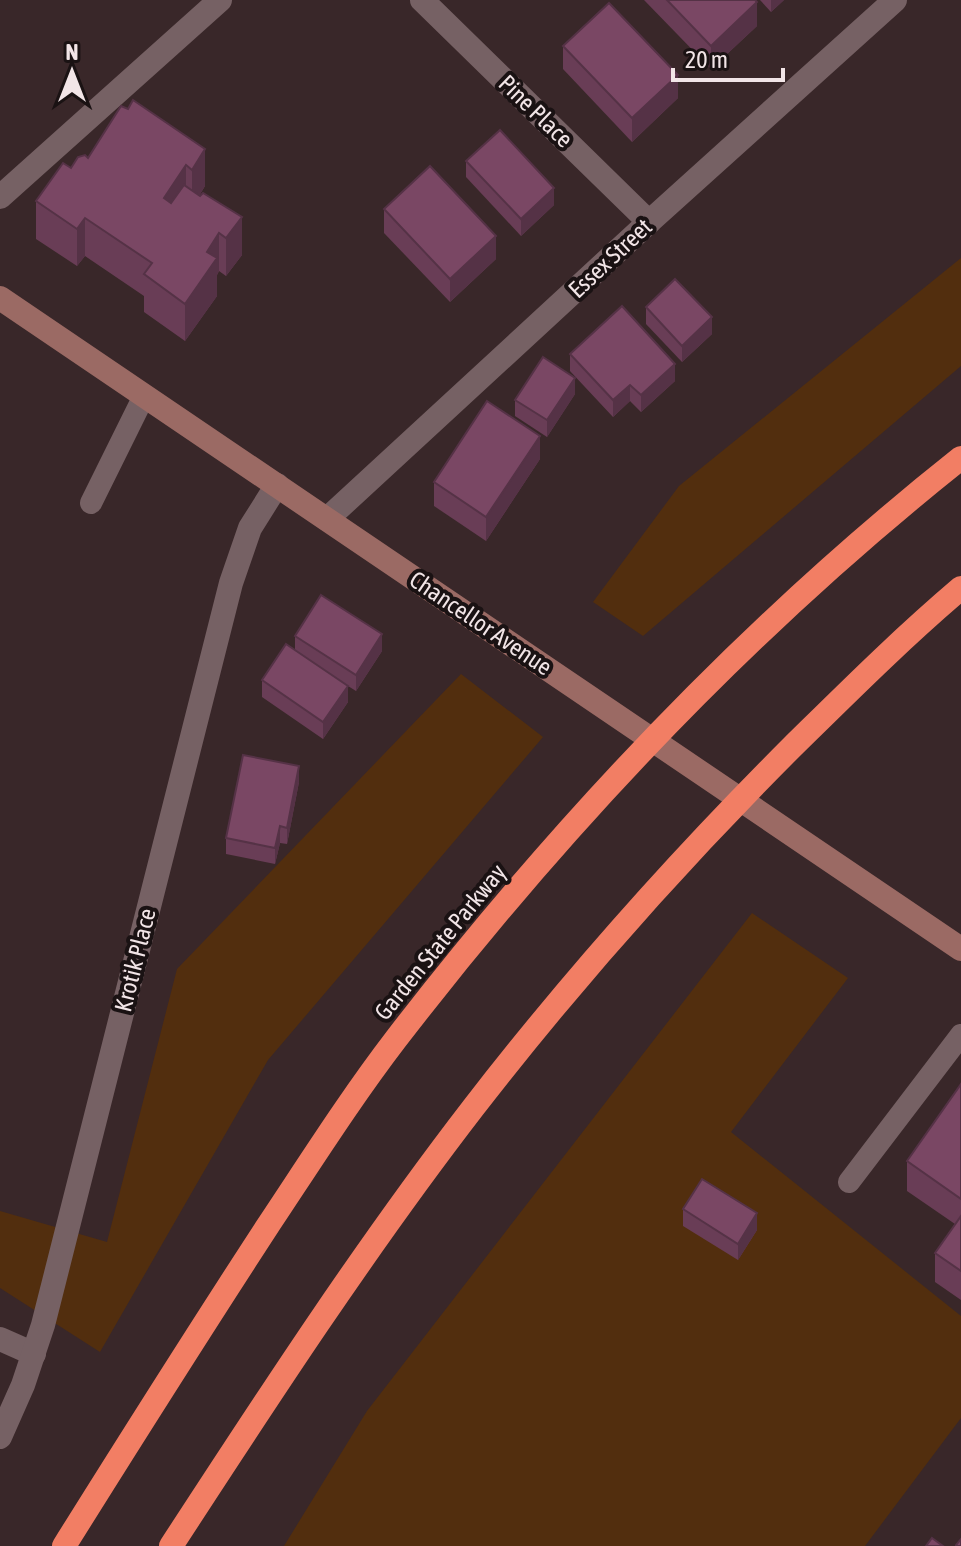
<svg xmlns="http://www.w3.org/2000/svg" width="961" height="1546" font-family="'Asap Condensed',sans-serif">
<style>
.green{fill:#522e0e}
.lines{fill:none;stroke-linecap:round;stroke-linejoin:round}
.lane{stroke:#766164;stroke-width:22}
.street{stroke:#766164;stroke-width:24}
.secondary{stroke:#9b6a64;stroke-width:24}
.highway{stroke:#f27e64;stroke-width:24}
.wall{fill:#693d56}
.shaded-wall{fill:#553246}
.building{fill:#7a4764;stroke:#553246;stroke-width:2}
.labels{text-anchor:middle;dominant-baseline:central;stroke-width:8;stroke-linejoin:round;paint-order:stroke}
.street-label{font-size:24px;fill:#f2e5e7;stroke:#1a1213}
</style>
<rect width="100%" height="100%" fill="#392729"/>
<!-- green -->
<g class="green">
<path d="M961 258V366L643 636 593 602 679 486Z"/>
<path d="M461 674 543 737 268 1060 100 1352 0 1288V1211L107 1242 177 969Z"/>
<path d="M752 913 848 978 731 1132 961 1316V1418L865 1546H284L367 1411Z"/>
</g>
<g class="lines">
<!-- lane -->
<g class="lane">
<path d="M91 503 144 396"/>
<path d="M849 1182 961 1035"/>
</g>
<!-- street -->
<g class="street">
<path d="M422 0 649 222"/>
<path d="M0 197 220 0"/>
<path d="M327 519 649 222 895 0"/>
<path d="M0 1339 34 1354"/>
<path d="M0 1437 23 1385 43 1325 231 583 250 528 277 485"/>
</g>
<!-- secondary -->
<path class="secondary" d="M0 298 961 949"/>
<!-- highway -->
<g class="highway">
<path d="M64 1546C131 1439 198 1333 267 1227 309 1164 350 1099 396 1039 561 825 749 626 961 458"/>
<path d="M171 1546C268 1397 365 1248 473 1108 572 980 678 861 792 747 847 693 902 638 961 588"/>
</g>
</g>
<!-- wall -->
<g class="wall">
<path d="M644 0H755L757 26 711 69Z"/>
<path d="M760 0H784L771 12Z"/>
<path d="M563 46 678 98 632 142 563 69Z"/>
<path d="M205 149V186L199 196 242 255 226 276 219 271 217 275V296L185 341 144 312V296L85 256 77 266 36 239V201L71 168 88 158Z"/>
<path d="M466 161 554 205 521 236 466 177Z"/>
<path d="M384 209 496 259 450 302 384 233Z"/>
<path d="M646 307 712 334 682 362 646 324Z"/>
<path d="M570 354 675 381 641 412 630 401 613 417 570 371Z"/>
<path d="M575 394 547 437 515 416V400Z"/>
<path d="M540 459 486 541 434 506V482Z"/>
<path d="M295 636 382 651 356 691 348 686V702L323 739 262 697V680L295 650Z"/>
<path d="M299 782 287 844 280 843 275 864 226 854V838Z"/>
<path d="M961 1084V1300L935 1282V1253L955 1224 907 1191V1161Z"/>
<path d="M683 1209 757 1230 738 1260 683 1226Z"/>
</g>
<!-- shaded-wall -->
<g class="shaded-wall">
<path d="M771 0H784L771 12Z"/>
<path d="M757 2V26L711 69V46Z"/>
<path d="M678 75V98L632 142V118Z"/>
<path d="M205 149V186L192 207V170Z"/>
<path d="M186 165V203L164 235V198Z"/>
<path d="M554 188V205L521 236V219Z"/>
<path d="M242 217V255L226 276V238Z"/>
<path d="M85 218V256L77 266V229Z"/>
<path d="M219 233V271L217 275V296L185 341V304L207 252Z"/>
<path d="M496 236V259L450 302V279Z"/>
<path d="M712 317V334L682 362V346Z"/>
<path d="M675 364V381L641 412V395Z"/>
<path d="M575 378V394L547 437V420Z"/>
<path d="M630 385V401L613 417V400Z"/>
<path d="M540 436V459L486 541V517Z"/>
<path d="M382 634V651L356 691V675Z"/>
<path d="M348 686V702L323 739V722Z"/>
<path d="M299 766V782L287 844V828Z"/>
<path d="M280 826V843L275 864V848Z"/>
<path d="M757 1213V1230L738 1260V1244Z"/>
</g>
<!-- building -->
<g class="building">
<path d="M667 0H755L757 2 711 46Z"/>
<path d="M609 3 678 75 632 118 563 46Z"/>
<path d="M133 100 205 149 192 170 186 165 164 198 171 203 184 185 200 196 203 193 242 217 226 238 219 233 207 252 217 258 185 304 144 274 152 263 85 218 77 229 36 201 63 163 71 168 78 157 85 155 88 158 121 106 128 109Z"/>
<path d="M500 130 554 188 521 219 466 161Z"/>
<path d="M430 166 496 236 450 279 384 209Z"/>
<path d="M675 279 712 317 682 346 646 307Z"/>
<path d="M622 306 675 364 641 395 630 385 613 400 570 354Z"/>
<path d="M543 357 575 378 547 420 515 400Z"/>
<path d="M487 401 540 436 486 517 434 482Z"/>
<path d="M321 595 382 634 356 675 295 636Z"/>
<path d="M286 644 348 686 323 722 262 680Z"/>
<path d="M243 755 299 766 287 828 280 826 275 848 226 838Z"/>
<path d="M961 1084V1199L907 1161Z"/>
<path d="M702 1179 757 1213 738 1244 683 1209Z"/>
<path d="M961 1216V1271L935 1253Z"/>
<path d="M932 1538 943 1546H926Z"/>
<path d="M961 1539V1546H956V1545Z"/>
</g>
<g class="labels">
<!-- street labels -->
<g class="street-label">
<text transform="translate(536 111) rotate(44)">Pine Place</text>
<text transform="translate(610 258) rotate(-43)">Essex Street</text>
<text transform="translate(481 623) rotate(34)">Chancellor Avenue</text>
<text transform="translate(440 942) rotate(-51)">Garden State Parkway</text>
<text transform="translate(135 960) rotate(-76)">Krotik Place</text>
</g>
</g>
<!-- north arrow -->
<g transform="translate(72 72)" stroke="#1a1213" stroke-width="6" paint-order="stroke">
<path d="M0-6L14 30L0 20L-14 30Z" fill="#f2e5e7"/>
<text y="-12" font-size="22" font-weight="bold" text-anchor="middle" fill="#f2e5e7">N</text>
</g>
<!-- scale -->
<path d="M673 68v12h110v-12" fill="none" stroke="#f2e5e7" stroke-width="4"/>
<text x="685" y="68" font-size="24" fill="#f2e5e7" stroke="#1a1213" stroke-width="6" paint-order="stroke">20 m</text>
</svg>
